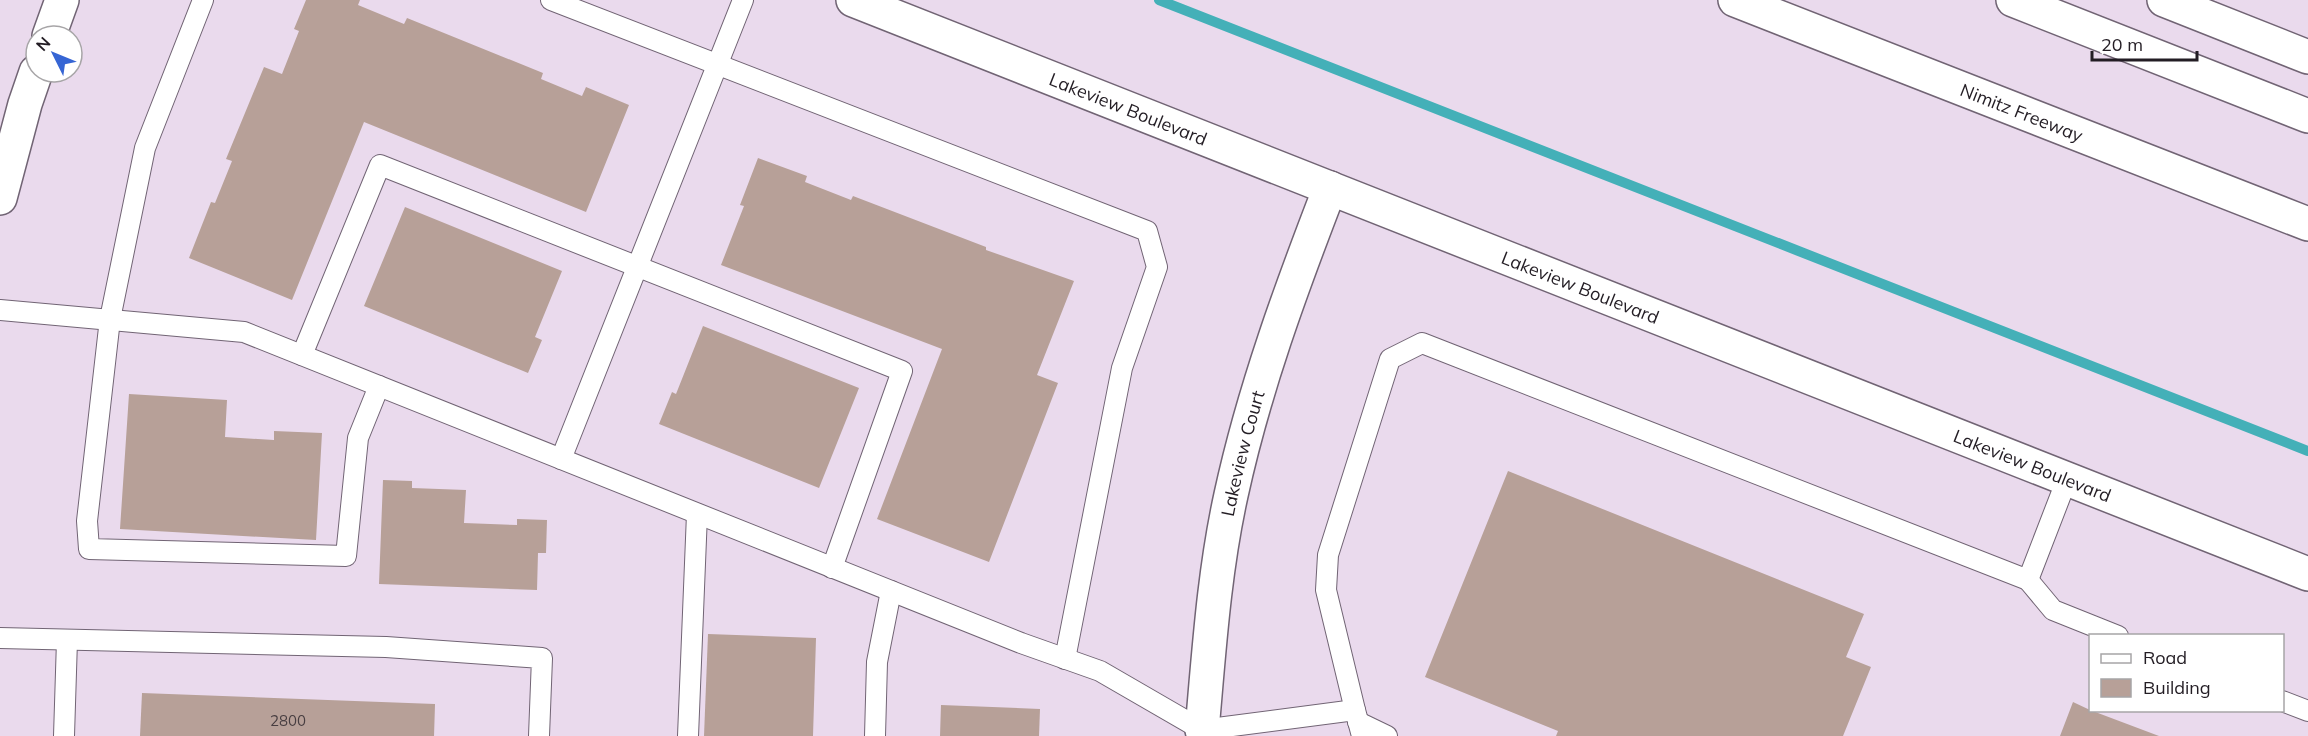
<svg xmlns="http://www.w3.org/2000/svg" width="2308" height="736" font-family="Mulish,sans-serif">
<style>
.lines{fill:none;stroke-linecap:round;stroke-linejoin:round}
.stream{stroke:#44b0b8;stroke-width:10}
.building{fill:#b7a098}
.service-casing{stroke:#716474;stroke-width:22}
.minor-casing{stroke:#716474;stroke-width:36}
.tertiary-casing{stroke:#716474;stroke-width:36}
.motorway-casing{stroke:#716474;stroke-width:36}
.service{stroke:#fff;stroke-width:20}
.minor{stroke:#fff;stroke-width:33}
.tertiary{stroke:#fff;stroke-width:33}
.motorway{stroke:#fff;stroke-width:33}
.labels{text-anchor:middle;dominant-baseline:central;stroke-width:4.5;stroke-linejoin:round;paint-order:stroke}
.number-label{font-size:15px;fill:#483e41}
.street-label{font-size:18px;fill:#231d24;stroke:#fff}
</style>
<rect width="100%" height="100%" fill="#eadaed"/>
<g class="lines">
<!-- stream -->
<path class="stream" d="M1159 0 2308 451"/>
</g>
<!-- building -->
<g class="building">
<path d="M306 0H360L358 5 404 24 407 18 543 73 541 79 582 96 586 87 629 105 586 212 364 122 292 300 189 258 211 202 215 203 232 161 226 159 264 67 282 74 299 31 294 29Z"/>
<path d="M758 158 807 176 805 182 851 200 853 196 986 247V250L1074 281 1037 375 1058 383 989 562 877 519 942 349 721 265 744 206 740 205Z"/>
<path d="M405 207 562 271 535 337 542 340 528 373 364 306Z"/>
<path d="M703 326 859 388 819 488 659 424 672 392 676 394Z"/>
<path d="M129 394 227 400 225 437 274 440V431L322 433 316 540 120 529Z"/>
<path d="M1508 471 1864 614 1846 657 1871 667 1843 736H1556L1558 731 1425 677Z"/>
<path d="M383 480 412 481V488L466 490 464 523 517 525V519L547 520 546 553H538L537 590 379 584Z"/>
<path d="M708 634 816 638 813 736H704Z"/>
<path d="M142 693 435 704 434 736H140Z"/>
<path d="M2073 702 2090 710 2159 736H2060Z"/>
<path d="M941 705 1040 709 1039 736H940Z"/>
</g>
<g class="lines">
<defs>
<g id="service">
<path d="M203 0 145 148 110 319 87 521 89 549 346 556 358 438 379 386"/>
<path d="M551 0 1147 231 1157 267 1122 368 1065 659"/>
<path d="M0 310 244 332 1021 643 1100 671 1202 730 1355 710 1362 736"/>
<path d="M302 355 380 165 902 371 832 568"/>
<path d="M561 459 743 0"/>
<path d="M2028 580 2053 610 2118 636"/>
<path d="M0 638 386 647 542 658 539 736"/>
<path d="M2282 701 2308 711"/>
<path d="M1355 710 1326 590 1328 555 1390 359 1422 343 2028 580 2067 479"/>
<path d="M1358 722 1387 736"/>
<path d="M64 736 67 640"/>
<path d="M688 736 697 514"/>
<path d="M875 736 877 662 891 591"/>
</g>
<g id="minor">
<path d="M49 36 62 0"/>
<path d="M0 198 25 104 36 72"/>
<path id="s1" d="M1202 730C1209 651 1214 572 1231 495 1254 389 1291 289 1330 188"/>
</g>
<g id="tertiary">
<path id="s2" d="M853 0 2308 574"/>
</g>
<g id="motorway">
<path id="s3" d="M1735 0 2308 224"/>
<path d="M2013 0 2308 116"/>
<path d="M2164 0 2308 57"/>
</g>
</defs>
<!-- service casing -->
<use href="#service" class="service-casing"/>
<!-- minor casing -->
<use href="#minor" class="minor-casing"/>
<!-- tertiary casing -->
<use href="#tertiary" class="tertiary-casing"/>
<!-- motorway casing -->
<use href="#motorway" class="motorway-casing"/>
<!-- service -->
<use href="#service" class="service"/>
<!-- minor -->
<use href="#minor" class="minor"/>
<!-- tertiary -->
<use href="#tertiary" class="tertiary"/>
<!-- motorway -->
<use href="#motorway" class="motorway"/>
</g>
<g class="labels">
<!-- number labels -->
<g class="number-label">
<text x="288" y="720">2800</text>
</g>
<!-- street labels -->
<g class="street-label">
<text stroke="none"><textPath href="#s2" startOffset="296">Lakeview Boulevard</textPath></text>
<text stroke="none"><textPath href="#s3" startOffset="308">Nimitz Freeway</textPath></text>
<text stroke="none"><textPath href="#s2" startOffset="782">Lakeview Boulevard</textPath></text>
<text stroke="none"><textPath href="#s1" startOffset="280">Lakeview Court</textPath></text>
<text stroke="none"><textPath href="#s2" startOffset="1268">Lakeview Boulevard</textPath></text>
</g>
</g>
<!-- legend -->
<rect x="2089" y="634" width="195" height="78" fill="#ffffff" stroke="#a7a5a7" stroke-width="1.5"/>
<rect x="2101" y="654" width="30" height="9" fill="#ffffff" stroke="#a7a5a7" stroke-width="1.5"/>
<text x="2143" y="664" font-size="18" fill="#231d24">Road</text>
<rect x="2101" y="679" width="30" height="18" fill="#b7a098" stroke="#a7a5a7" stroke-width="1.5"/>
<text x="2143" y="694" font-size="18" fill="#231d24">Building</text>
<!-- north arrow -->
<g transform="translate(54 54) rotate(313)"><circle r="28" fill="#ffffff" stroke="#a7a5a7" stroke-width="1.5"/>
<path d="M0-4.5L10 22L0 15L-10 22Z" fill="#3665d4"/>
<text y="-9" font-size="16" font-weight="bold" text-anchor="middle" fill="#231d24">N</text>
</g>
<!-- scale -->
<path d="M2092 51v9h105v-9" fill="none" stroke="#231d24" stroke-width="3"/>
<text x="2101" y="51" font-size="18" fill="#231d24" stroke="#ffffff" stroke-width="4.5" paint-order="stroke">20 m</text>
</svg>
